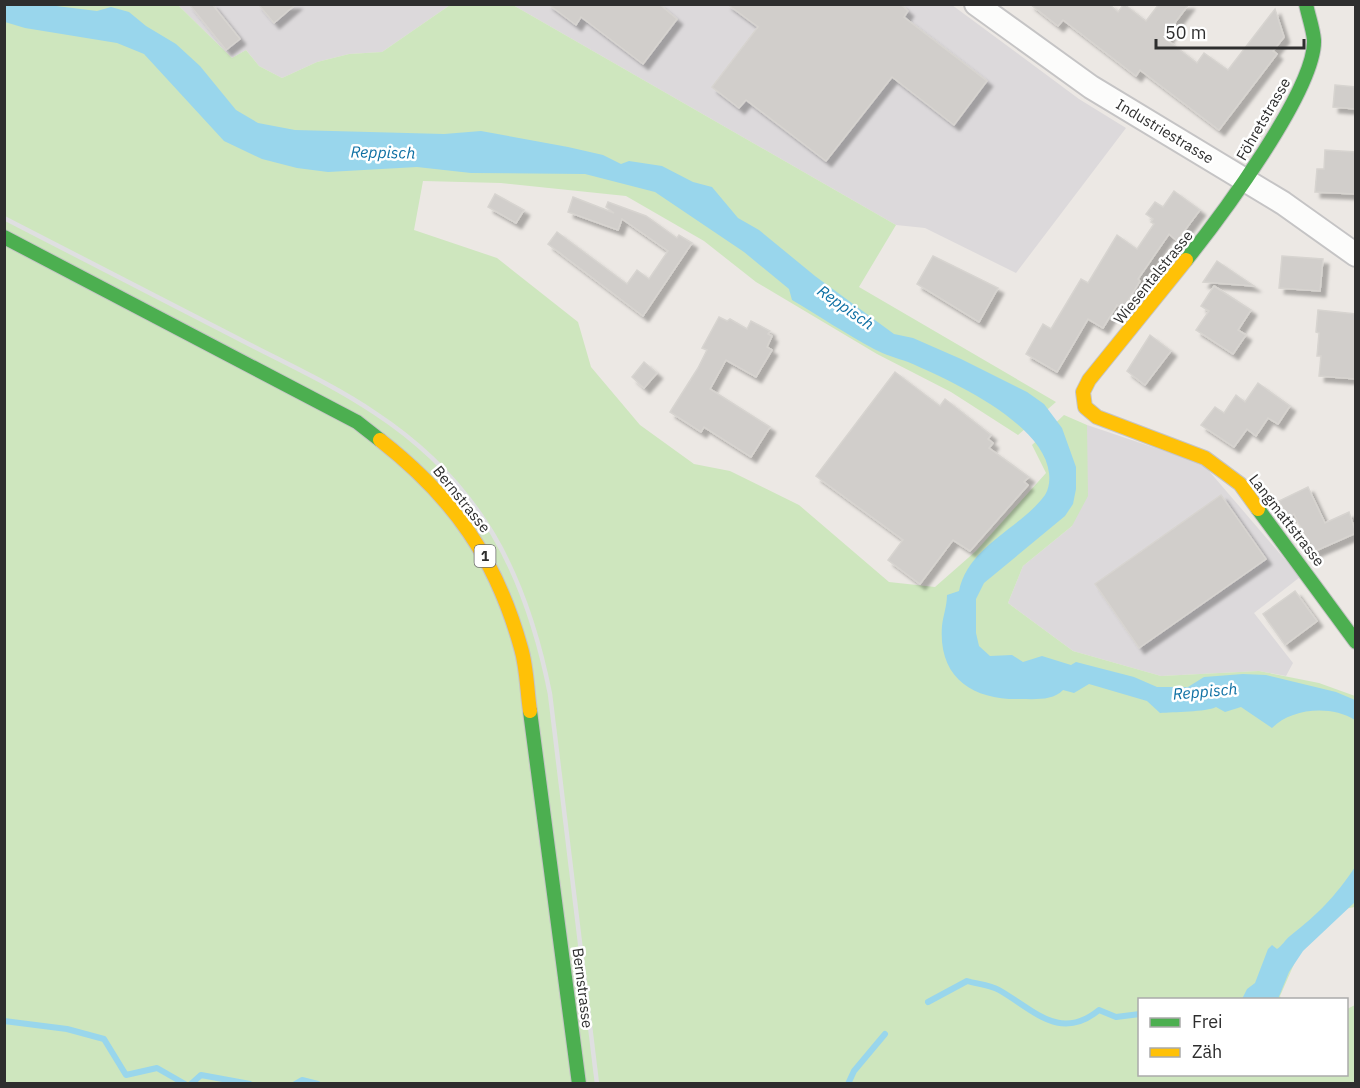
<svg xmlns="http://www.w3.org/2000/svg" width="1360" height="1088" font-family="'IBM Plex Sans',sans-serif">
<style>
.industrial{fill:#dcd9db}
.green{fill:#cee6be}
.water{fill:#99d6ec}
.lines{fill:none;stroke-linecap:round;stroke-linejoin:round}
.stream{stroke:#99d6ec;stroke-width:6}
.building{fill:#d1cecb;stroke:#d7d4d0;stroke-width:1.5;filter:url(#shadow)}
.street-casing{stroke:#c5c4c5;stroke-width:26}
.fast-casing{stroke:#c5c4c5;stroke-width:16}
.slow-casing{stroke:#c5c4c5;stroke-width:16}
.street{stroke:#fcfcfb;stroke-width:22}
.fast{stroke:#4caf50;stroke-width:14}
.slow{stroke:#ffc107;stroke-width:14}
.rail{stroke:#dfdfe1;stroke-width:4.5}
.labels{text-anchor:middle;dominant-baseline:central;stroke-width:5;stroke-linejoin:round;paint-order:stroke}
.shield{fill:#fff;stroke:#6d6d6d;stroke-width:1.5}
.shield-label{font-size:14px;font-weight:bold;fill:#2e2e2e}
.street-label{font-size:15px;fill:#2e2e2e;stroke:#fff}
.water-label{font-size:16px;font-style:italic;fill:#0d6fa3;stroke:#fff}
</style>
<defs>
<filter id="shadow"><feDropShadow dx="5.5" dy="5.5" stdDeviation="1.5" flood-color="#0004"/></filter>
</defs>
<rect width="100%" height="100%" fill="#ece8e4"/>
<!-- industrial -->
<g class="industrial">
<path d="M178 5H450L382 52 349 54 317 62 282 78 259 66 246 50 232 58Z"/>
<path d="M513 5H952L1079 99 1126 128 1016 273 925 228 896 225Z"/>
<path d="M1087 425 1203 464 1300 577 1254 613 1293 663 1286 676 1259 671 1161 676 1073 651 1008 603 1023 566 1072 526Z"/>
</g>
<!-- green -->
<path class="green" d="M5 5H178L232 58 246 50 259 66 282 78 317 62 349 54 382 52 450 5H513L896 225 859 287 1056 402 1018 435 951 392 877 354 756 282 704 241 626 196 501 183 423 181 414 230 497 258 578 322 591 367 640 425 694 464 730 471 799 505 889 582 935 587 976 551 1046 473 1032 445 1064 415 1087 425 1088 496 1072 526 1023 566 1008 603 1073 651 1161 676 1259 671 1319 683 1355 696V907L1316 914 1280 996 1281 999 1140 1000V1074H1346L1347 1009 1355 1005V1083L5 1084Z"/>
<!-- water -->
<g class="water">
<path d="M4 5H48L97 11 111 7 129 12 146 26 176 44 200 66 236 110 258 123 295 130 444 134 481 131 568 147 603 155 621 164 629 161 662 166 693 182 712 187 738 218 759 230 815 276 894 334 913 338 961 359 1027 392 1044 404 1062 428 1076 467V489L1073 504 1065 516 984 583 976 599V633L979 646 990 656 1012 655 1023 662 1042 656 1071 665 1076 662 1134 677 1157 687H1188L1204 677 1243 674 1266 675 1336 692 1355 700V720C1331 705 1292 708 1272 728L1241 707 1225 712 1216 707C1206 712 1173 712 1160 713L1147 701 1089 684 1074 693 1063 690C1053 701 1034 699 1020 699 973 700 938 678 942 626 943 616 947 606 947 595L959 591C968 546 1020 529 1045 495 1049 489 1050 480 1049 473 1044 423 950 380 908 362 897 358 885 355 874 349 846 334 819 316 792 300L789 289 744 252 655 192 585 174 471 173 417 167 328 172 297 168 262 159 224 141 144 54 117 43 25 28 5 22Z"/>
<path d="M1355 867V902L1303 951 1289 972 1278 999H1242L1247 989 1255 983 1268 949 1272 945 1277 949C1282 946 1285 940 1290 936 1319 913 1334 898 1355 867Z"/>
</g>
<g class="lines">
<!-- stream -->
<g class="stream">
<path d="M928 1002 967 981C977 984 990 985 999 990 1034 1010 1060 1042 1099 1010L1116 1017 1140 1014"/>
<path d="M4 1021 67 1029 104 1039 126 1075 157 1068 185 1084"/>
<path d="M191 1084 201 1075 250 1084"/>
<path d="M295 1084 302 1080 318 1084"/>
<path d="M848 1084 854 1071 885 1034"/>
</g>
</g>
<!-- building -->
<g class="building">
<path d="M189 4H212L240 39 226 50Z"/>
<path d="M258 4H296L274 23Z"/>
<path d="M548 4H659L677 19 643 64 581 17 576 25Z"/>
<path d="M727 4H900L908 11 904 17 987 81 954 125 892 77 826 161 746 100 739 108 712 87 758 27Z"/>
<path d="M1030 4H1109L1118 12 1124 4 1146 21 1159 4H1189L1168 32 1170 34 1166 39 1197 63 1204 53 1228 70 1275 9 1284 37 1273 51 1277 54 1219 130 1140 70 1136 76 1063 20 1058 26Z"/>
<path d="M1335 85 1356 87V109L1333 107Z"/>
<path d="M1325 150 1356 152V194L1315 192 1317 169H1324Z"/>
<path d="M1174 191 1200 210 1177 241 1169 234 1138 279 1140 281 1123 309 1117 305 1103 328 1088 319 1057 372 1026 354 1043 324 1051 329 1081 279 1088 283 1117 235 1137 249 1154 224 1151 222 1153 219 1146 214 1155 202 1163 207Z"/>
<path d="M495 194 524 210 516 223 488 207Z"/>
<path d="M573 197 614 213 606 207 608 202 646 216 677 238 679 235 692 243 643 316 548 244 557 232 627 284 637 270 649 279 668 251 622 219 618 230 568 212Z"/>
<path d="M933 256 998 288 979 322 917 284Z"/>
<path d="M1282 256 1323 259 1320 291 1279 288Z"/>
<path d="M1217 261 1254 286 1203 282Z"/>
<path d="M1214 286 1251 310 1238 330 1246 335 1233 354 1196 330 1209 311 1201 306Z"/>
<path d="M1318 310 1356 314V379L1319 376 1321 356H1317L1319 333 1316 332Z"/>
<path d="M719 317 727 321 730 319 747 329 751 321 770 331 768 334 772 336 767 347 772 350 756 377 726 360 710 389 770 427 751 457 704 427 701 432 670 412 698 368 707 350 702 348Z"/>
<path d="M1150 335 1171 351 1145 385 1127 371Z"/>
<path d="M644 362 657 373 644 388 632 377Z"/>
<path d="M895 372 940 406 945 399 991 435 988 439 993 443 989 448 1029 477 1024 482 1028 485 970 551 953 540 920 584 888 560 903 540 816 476Z"/>
<path d="M1258 383 1290 406 1278 424 1268 418 1256 436 1247 429 1234 447 1201 425 1215 407 1224 413 1236 395 1245 402Z"/>
<path d="M1308 487 1325 523 1349 512 1356 533 1313 552 1294 514 1288 518 1279 501Z"/>
<path d="M1221 495 1266 559 1139 648 1095 584Z"/>
<path d="M1295 591 1317 621 1285 645 1263 614Z"/>
</g>
<g class="lines">
<defs>
<path id="street" d="M976 4 1091 87 1283 203 1356 255"/>
<g id="fast">
<path d="M4 237 357 422 380 440"/>
<path d="M1186 260C1219 219 1316 89 1314 40 1313 28 1308 15 1306 4"/>
<path d="M1258 509 1356 642"/>
<path d="M530 711 579 1084"/>
</g>
<g id="slow">
<path d="M1186 260 1089 380 1083 392 1085 407 1097 417 1205 458 1240 484 1258 509"/>
<path d="M380 440C453 497 496 558 521 648 527 668 527 691 530 711"/>
</g>
</defs>
<!-- street casing -->
<use href="#street" class="street-casing"/>
<!-- fast casing -->
<use href="#fast" class="fast-casing"/>
<!-- slow casing -->
<use href="#slow" class="slow-casing"/>
<!-- street -->
<use href="#street" class="street"/>
<!-- fast -->
<use href="#fast" class="fast"/>
<!-- slow -->
<use href="#slow" class="slow"/>
<!-- rail -->
<path class="rail" d="M4 218C83 258 161 299 239 339 285 363 332 384 375 413 480 482 526 573 550 694L597 1084"/>
</g>
<g class="labels">
<!-- shield labels -->
<rect class="shield" x="474.5" y="545" width="21" height="22" rx="4.5"/>
<g class="shield-label">
<text x="485" y="556">1</text>
</g>
<!-- street labels -->
<g class="street-label">
<text transform="translate(1263 119) rotate(-60)">Föhretstrasse</text>
<text transform="translate(1165 131) rotate(31)">Industriestrasse</text>
<text transform="translate(1153 277) rotate(-51)">Wiesentalstrasse</text>
<text transform="translate(462 499) rotate(51)">Bernstrasse</text>
<text transform="translate(1287 520) rotate(52)">Langmattstrasse</text>
<text transform="translate(583 988) rotate(83)">Bernstrasse</text>
</g>
<!-- water labels -->
<g class="water-label">
<text transform="translate(383 152) rotate(1)">Reppisch</text>
<text transform="translate(846 307) rotate(35)">Reppisch</text>
<text transform="translate(1205 691) rotate(-5)">Reppisch</text>
</g>
</g>
<!-- border -->
<rect width="1360" height="1088" fill="none" stroke="#2e2e2e" stroke-width="12"/>
<!-- legend -->
<rect x="1138" y="998" width="210" height="78" fill="#ffffff" stroke="#ababab" stroke-width="1.5"/>
<rect x="1150" y="1018" width="30" height="9" fill="#4caf50" stroke="#ababab" stroke-width="1.5"/>
<text x="1192" y="1028" font-size="18" fill="#2e2e2e">Frei</text>
<rect x="1150" y="1048" width="30" height="9" fill="#ffc107" stroke="#ababab" stroke-width="1.5"/>
<text x="1192" y="1058" font-size="18" fill="#2e2e2e">Zäh</text>
<!-- scale -->
<path d="M1156 39v9h148v-9" fill="none" stroke="#2e2e2e" stroke-width="3"/>
<text x="1165" y="39" font-size="18" fill="#2e2e2e" stroke="#ffffff" stroke-width="4.5" paint-order="stroke">50 m</text>
</svg>
